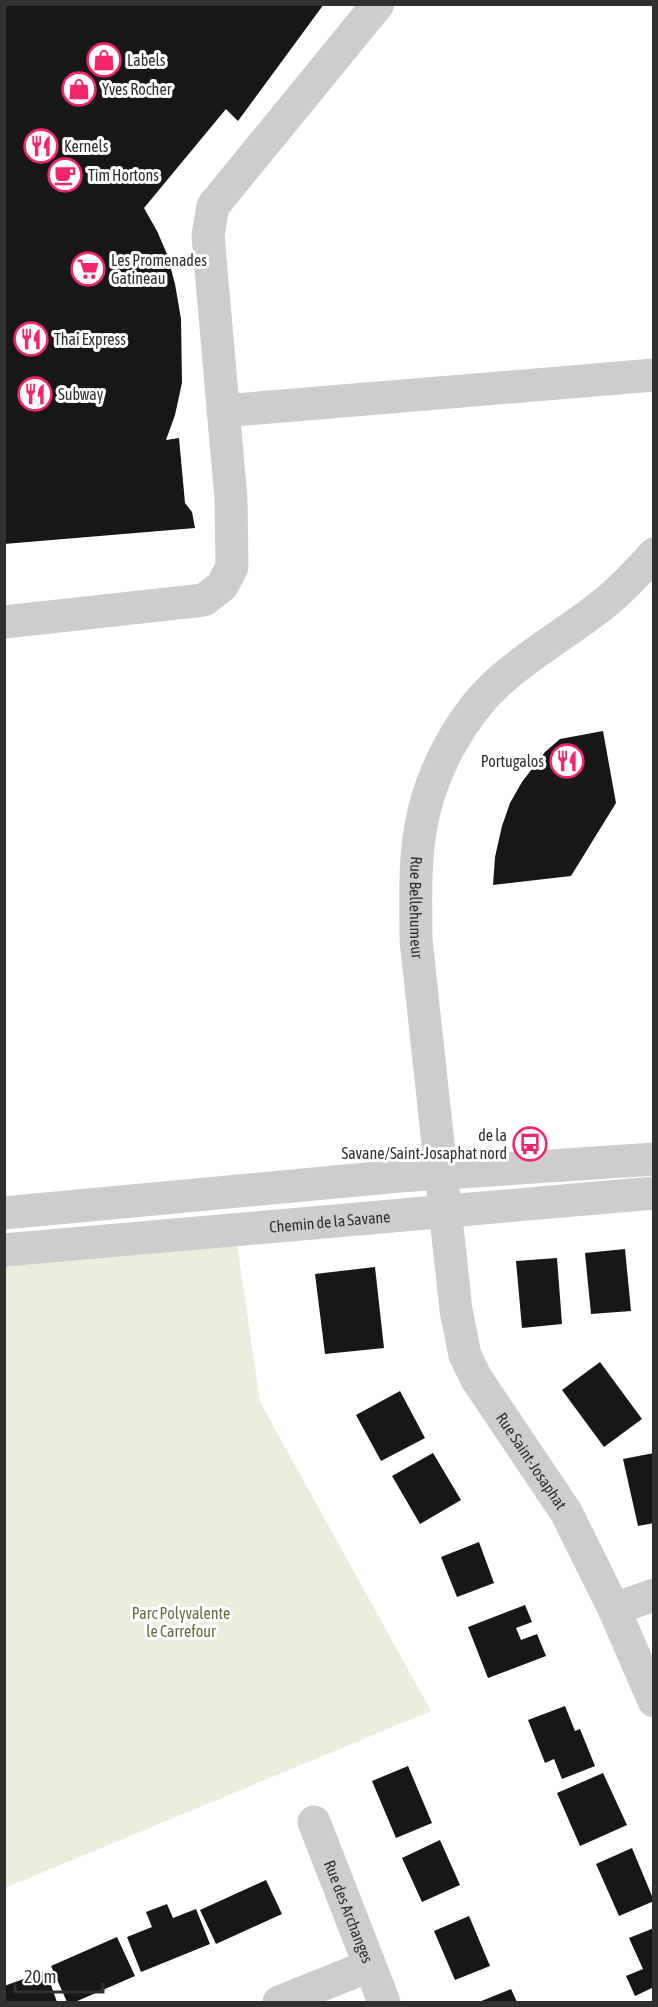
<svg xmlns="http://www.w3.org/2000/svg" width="658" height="2007" font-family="'Asap Condensed',sans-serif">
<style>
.green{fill:#eaeedd}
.building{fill:#171717}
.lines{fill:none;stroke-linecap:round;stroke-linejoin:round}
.minor{stroke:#cdcdcd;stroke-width:33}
.labels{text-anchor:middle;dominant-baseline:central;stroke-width:6;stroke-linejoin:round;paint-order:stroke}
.poi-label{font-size:16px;fill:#303030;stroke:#fff;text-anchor:start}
.street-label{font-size:16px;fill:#303030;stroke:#fff}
.park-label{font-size:16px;fill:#617039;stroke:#fff}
</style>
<rect width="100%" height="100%" fill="#fff"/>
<!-- green -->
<path class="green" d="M235 1230 260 1402 431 1711 5 1888V1250Z"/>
<!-- building -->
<g class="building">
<path d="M4 4H324L238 121 226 109 144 208 157 231 167 254 175 284 181 319 182 383 175 415 166 440 179 438 185 503 192 512 195 528 4 544Z"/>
<path d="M603 731 616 803 571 876 493 885 495 857 502 826 510 803 522 782 545 752 560 739Z"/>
<path d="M625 1249 631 1311 591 1314 585 1253Z"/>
<path d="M557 1258 562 1324 522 1328 516 1261Z"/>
<path d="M375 1267 384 1348 325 1354 315 1274Z"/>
<path d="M600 1362 642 1419 604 1447 562 1390Z"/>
<path d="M400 1391 425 1438 381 1461 356 1415Z"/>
<path d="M433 1453 461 1500 420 1524 392 1476Z"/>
<path d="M654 1453V1523L638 1526 623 1459Z"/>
<path d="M479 1542 494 1583 457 1597 441 1557Z"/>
<path d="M525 1605 532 1622 516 1628 521 1640 537 1634 546 1656 488 1678 468 1627Z"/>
<path d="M565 1706 575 1731 580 1729 595 1766 562 1779 554 1759 545 1763 528 1720Z"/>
<path d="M408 1766 432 1823 396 1838 372 1781Z"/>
<path d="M603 1773 627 1825 580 1846 557 1793Z"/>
<path d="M440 1840 460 1885 422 1902 402 1858Z"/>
<path d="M632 1848 654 1901 619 1916 596 1864Z"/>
<path d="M266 1880 282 1914 216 1944 200 1910Z"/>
<path d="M167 1904 173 1918 196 1909 210 1944 141 1972 127 1937 152 1927 146 1912Z"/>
<path d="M469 1916 490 1966 455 1980 434 1931Z"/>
<path d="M654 1928V1993L652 1988 635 1996 626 1976 643 1969 629 1938Z"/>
<path d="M117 1937 135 1976 75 2002H67L51 1966Z"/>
<path d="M46 1971 57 2002H4V1986Z"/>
<path d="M511 1989 517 2002H479Z"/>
</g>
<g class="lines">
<!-- minor -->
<g class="minor">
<path d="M223 411 654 375"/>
<path id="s1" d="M654 554C639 571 623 588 606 602 573 629 535 650 503 678 462 713 430 773 421 826 414 864 416 902 416 940L456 1310 465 1355 476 1378 566 1512 614 1609 654 1701"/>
<path d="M4 622 204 600 222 586 232 567 231 499 208 235 213 206 378 4"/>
<path d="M4 1213 399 1176 654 1159"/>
<path id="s2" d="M4 1250 654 1193"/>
<path d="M614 1609 654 1595"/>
<path id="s3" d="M314 1822 384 2002"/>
<path d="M279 2002 369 1966"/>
</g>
</g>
<!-- icons -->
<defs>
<symbol id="shop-ring" viewBox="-11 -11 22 22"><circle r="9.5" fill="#fff" stroke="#f42568" stroke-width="1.5"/><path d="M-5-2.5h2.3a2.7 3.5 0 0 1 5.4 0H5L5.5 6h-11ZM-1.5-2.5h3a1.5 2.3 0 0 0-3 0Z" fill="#f42568"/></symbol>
<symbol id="restaurant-ring" viewBox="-11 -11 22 22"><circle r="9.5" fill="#fff" stroke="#f42568" stroke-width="1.5"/><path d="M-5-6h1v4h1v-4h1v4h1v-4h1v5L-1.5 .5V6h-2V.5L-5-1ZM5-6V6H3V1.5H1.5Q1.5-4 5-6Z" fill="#f42568"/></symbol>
<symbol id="cafe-ring" viewBox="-11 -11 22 22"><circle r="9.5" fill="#fff" stroke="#f42568" stroke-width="1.5"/><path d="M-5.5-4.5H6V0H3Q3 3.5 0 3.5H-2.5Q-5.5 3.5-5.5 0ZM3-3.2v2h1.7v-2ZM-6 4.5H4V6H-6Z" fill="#f42568"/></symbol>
<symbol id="supermarket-ring" viewBox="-11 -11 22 22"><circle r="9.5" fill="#fff" stroke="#f42568" stroke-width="1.5"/><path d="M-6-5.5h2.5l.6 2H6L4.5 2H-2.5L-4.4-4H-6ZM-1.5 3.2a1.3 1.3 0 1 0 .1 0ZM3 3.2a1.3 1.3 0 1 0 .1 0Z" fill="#f42568"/></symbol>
<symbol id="bus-ring" viewBox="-11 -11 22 22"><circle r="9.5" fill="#fff" stroke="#f42568" stroke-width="1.5"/><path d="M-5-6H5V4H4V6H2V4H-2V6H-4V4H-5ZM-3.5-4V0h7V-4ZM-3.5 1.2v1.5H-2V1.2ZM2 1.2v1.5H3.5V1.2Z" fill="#f42568"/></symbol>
</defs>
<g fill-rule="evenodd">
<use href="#shop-ring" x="85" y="41" width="38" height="38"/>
<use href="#shop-ring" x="60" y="70" width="38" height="38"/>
<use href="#restaurant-ring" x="22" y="127" width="38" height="38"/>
<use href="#cafe-ring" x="46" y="156" width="38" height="38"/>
<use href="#supermarket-ring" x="69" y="250" width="38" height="38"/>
<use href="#restaurant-ring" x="12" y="320" width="38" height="38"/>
<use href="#restaurant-ring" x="16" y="375" width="38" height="38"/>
<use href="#restaurant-ring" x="548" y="742" width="38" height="38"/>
<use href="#bus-ring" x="511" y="1125" width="38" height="38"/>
</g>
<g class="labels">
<!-- poi labels -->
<g class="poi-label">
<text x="127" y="60">Labels</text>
<text x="102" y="89">Yves Rocher</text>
<text x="64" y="146">Kernels</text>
<text x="88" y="175">Tim Hortons</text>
<text x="111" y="260">Les Promenades<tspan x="111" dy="18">Gatineau</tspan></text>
<text x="54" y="339">Thai Express</text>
<text x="58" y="394">Subway</text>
<text x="544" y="761" text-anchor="end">Portugalos</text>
<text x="507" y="1135" text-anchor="end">de la<tspan x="507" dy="18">Savane/Saint-Josaphat nord</tspan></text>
</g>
<!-- street labels -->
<g class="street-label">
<text stroke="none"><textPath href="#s1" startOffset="450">Rue Bellehumeur</textPath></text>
<text stroke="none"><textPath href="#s2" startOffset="327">Chemin de la Savane</textPath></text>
<text stroke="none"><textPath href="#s1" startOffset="1026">Rue Saint-Josaphat</textPath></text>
<text stroke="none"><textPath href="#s3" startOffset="96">Rue des Archanges</textPath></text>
</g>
<!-- park labels -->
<g class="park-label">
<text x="181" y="1613">Parc Polyvalente<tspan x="181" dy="18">le Carrefour</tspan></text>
</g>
</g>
<!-- border -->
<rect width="658" height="2007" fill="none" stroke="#303030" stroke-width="12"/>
<!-- scale -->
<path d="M15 1983v9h88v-9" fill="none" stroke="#303030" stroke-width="3"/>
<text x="24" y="1983" font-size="18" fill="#303030" stroke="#ffffff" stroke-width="4.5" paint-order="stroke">20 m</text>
</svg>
